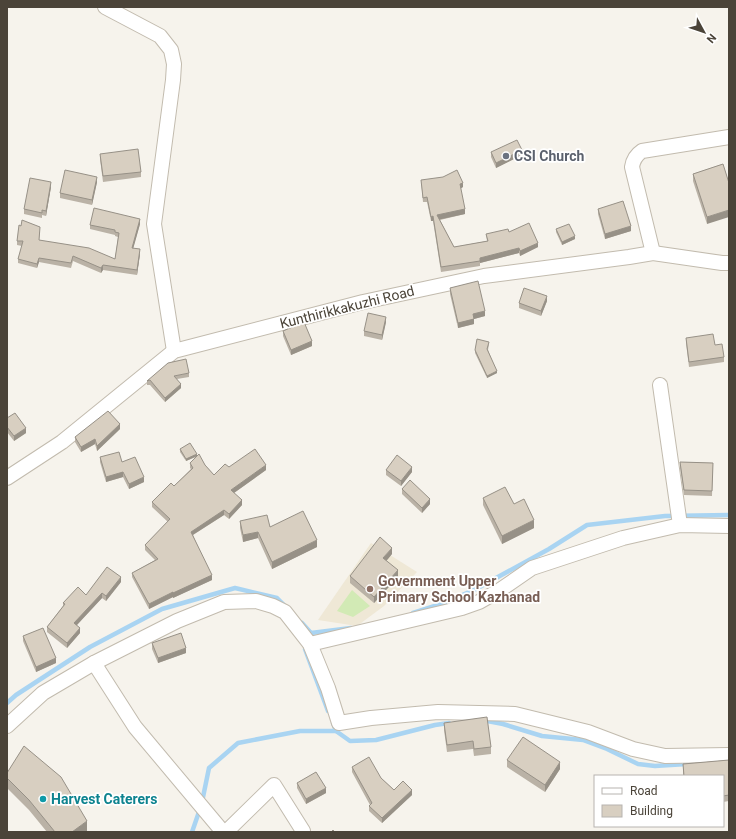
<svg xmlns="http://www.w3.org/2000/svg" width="736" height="839" font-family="Roboto,sans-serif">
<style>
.education{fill:#efe8d6}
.green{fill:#d2eab5}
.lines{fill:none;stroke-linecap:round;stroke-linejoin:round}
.stream{stroke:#a9d4f2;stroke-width:4.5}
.street-casing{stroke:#c2bbae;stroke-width:16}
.street{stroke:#fff;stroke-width:14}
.wall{fill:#bab2a6}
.shaded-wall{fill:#979187}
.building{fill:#d8cfc1;stroke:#979187}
.worship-dot{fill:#6b7280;stroke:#fff;stroke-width:1.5}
.education-dot{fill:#8d6e63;stroke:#fff;stroke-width:1.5}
.culture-dot{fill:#0f9aa8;stroke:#fff;stroke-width:1.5}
.labels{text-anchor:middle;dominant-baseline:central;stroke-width:3.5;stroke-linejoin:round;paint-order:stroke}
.worship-label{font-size:14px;font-weight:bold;fill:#5b616d;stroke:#fff;text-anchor:start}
.street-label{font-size:14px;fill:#4b4439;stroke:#fff}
.education-label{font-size:14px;font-weight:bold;fill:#785e54;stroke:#fff;text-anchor:start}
.culture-label{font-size:14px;font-weight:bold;fill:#0d838f;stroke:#fff;text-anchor:start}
</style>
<rect width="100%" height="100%" fill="#f6f3ec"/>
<!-- education -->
<path class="education" d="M371 543 417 572 384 606 357 626 318 620Z"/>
<!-- green -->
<path class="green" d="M352 590 370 606 353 617 337 611Z"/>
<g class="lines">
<!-- stream -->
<g class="stream">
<path d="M413 613 444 603 476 589 549 549 587 525 665 516 729 515"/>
<path d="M302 623 311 633 309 638"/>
<path d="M311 633 351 628"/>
<path d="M306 645 305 649 328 711"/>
<path d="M7 703 16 695 90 647 162 609 235 588 277 598 286 607"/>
<path d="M482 720 503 724 542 736 583 740 607 749 638 764 655 766 703 763"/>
<path d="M333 723 336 731 350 741 376 740 435 725 449 723"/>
<path d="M202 802 209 768 238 743 300 731H336"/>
<path d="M192 832 200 809"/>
</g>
<defs>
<g id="street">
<path d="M105 7 160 36 171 50 174 64 173 80 154 224 174 351"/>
<path d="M653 253 632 167C633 160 636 155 642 151L729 137"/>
<path d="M660 385 680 525"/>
<path d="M7 478 62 442 174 351 363 302 484 276 629 257 653 253 722 263H729"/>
<path d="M310 644 462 608 479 602 500 590 532 568 623 538 680 525 729 526"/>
<path d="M94 663 135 727 223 832"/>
<path d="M7 726 43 693 94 663 177 621 224 602 256 601 273 606 285 612 310 644 328 688 339 723 371 718 438 712 515 714 588 732 633 749 665 756 729 755"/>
<path d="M226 832 274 785 303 831"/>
</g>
</defs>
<!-- street casing -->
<use href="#street" class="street-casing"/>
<!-- street -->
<use href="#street" class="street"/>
</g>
<!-- wall -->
<g class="wall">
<path d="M491 152 522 155 496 168 491 157Z"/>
<path d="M100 154 141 172V177L103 182 100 159Z"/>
<path d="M723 164 707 224 693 181V174Z"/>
<path d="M421 180 463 187 460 188 465 214 440 220 454 247 487 241 486 234 509 232 538 247 520 256 519 253 480 263V266L441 272 433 221H431L427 202H423Z"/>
<path d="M97 182 92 205 60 198V193Z"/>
<path d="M51 187 46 216 42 215V218L24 214V209Z"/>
<path d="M598 209 631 231 605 239 598 214Z"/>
<path d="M140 224 133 248 140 254 137 275 103 270 101 273 73 261 71 268 39 262 37 268 18 263V259L22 246 17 245V241L21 226 40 232 39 240 115 259 118 237 115 236V235L90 229V225Z"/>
<path d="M556 229 575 239 562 245 556 232Z"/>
<path d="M450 288 485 316 474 319V324L458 328 450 294Z"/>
<path d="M547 301 541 316 519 308V303Z"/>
<path d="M386 322 382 340 364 336V331Z"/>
<path d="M283 331 312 346 291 355 283 336Z"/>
<path d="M686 338 715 345 724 357V362L689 367 686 343Z"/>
<path d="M489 344 488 350 497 373 487 378 475 353V350Z"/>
<path d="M189 373V377L177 379 181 388 165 402 150 385H147V381Z"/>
<path d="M7 418 26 433 14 441 7 432Z"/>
<path d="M120 429 97 451 95 444 81 452 75 442V437Z"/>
<path d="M180 449 197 456 214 475 229 467 266 470 234 493 242 505 229 519 224 515 193 535 212 580 173 598V597L149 609 132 577V573L155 560 145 550V545L168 522 152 507V502L174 486 191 469 190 468V463L196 457 186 461 180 452Z"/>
<path d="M100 457 122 462 144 482 129 489 123 477 106 482 100 462Z"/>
<path d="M680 462 713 463 712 496 684 495 680 467Z"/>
<path d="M386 470 412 472 401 486 386 475Z"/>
<path d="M402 489 430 504 422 513 402 494Z"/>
<path d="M483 498 514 504 534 528 502 544 483 505Z"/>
<path d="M240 521 270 527 317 547 272 569 258 538 243 542 240 528Z"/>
<path d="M392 554 386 561 398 577 374 603 350 583V576Z"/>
<path d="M121 582 106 601 102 598 77 625 80 633 67 648 47 632V627L63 606V603Z"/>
<path d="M23 636 56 663 36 672 23 641Z"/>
<path d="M152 643 186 653 158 663 152 649Z"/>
<path d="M444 723 491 747V754L474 756 473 749 447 752 444 730Z"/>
<path d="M507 760 560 769 545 792 507 767Z"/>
<path d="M729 760V801L723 802V776H683V764Z"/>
<path d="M352 767 381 778 394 790 412 795 382 823 369 811V806L370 805 352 772Z"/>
<path d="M7 773 87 831 85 832H47L29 810 7 788Z"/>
<path d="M297 783 326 793 306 804 297 788Z"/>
</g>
<!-- shaded-wall -->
<g class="shaded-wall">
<path d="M522 150V155L496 168V163Z"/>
<path d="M97 177V182L92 205V200Z"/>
<path d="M51 182V187L46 216V211Z"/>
<path d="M463 183V187L460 189V184Z"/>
<path d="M465 209V214L437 220V215Z"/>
<path d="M729 210V217L707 224V217Z"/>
<path d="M433 216V221H431V217Z"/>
<path d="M140 219V224L132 253V248Z"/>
<path d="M631 226V231L605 239V234Z"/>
<path d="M575 236V239L562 245V242Z"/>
<path d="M538 243V247L520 256V251Z"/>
<path d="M519 248V253L480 263V258Z"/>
<path d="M140 249V254L137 275V270Z"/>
<path d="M39 258V262L37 268V264Z"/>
<path d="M103 265V270L101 273V268Z"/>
<path d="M547 296V301L541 316V311Z"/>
<path d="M485 311V316L474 319V324L458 328V323L473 314Z"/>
<path d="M386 317V322L382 340V335Z"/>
<path d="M312 341V346L291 355V350Z"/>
<path d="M497 371V373L487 378V376Z"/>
<path d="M181 384V388L165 402V398Z"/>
<path d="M120 424V429L97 451V446Z"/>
<path d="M26 428V433L14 441V436Z"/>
<path d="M95 439V444L81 452V447Z"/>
<path d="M197 454V456L186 461V459Z"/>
<path d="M266 465V470L231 495V490Z"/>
<path d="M412 467V472L401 486V481Z"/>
<path d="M123 472V477L106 482V477Z"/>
<path d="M144 477V482L129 489V484Z"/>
<path d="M430 499V504L422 513V508Z"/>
<path d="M242 500V505L229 519V514Z"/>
<path d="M224 510V515L191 536V532Z"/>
<path d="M534 520V528L502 544V536Z"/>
<path d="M258 532V538L243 542V535Z"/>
<path d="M317 540V547L272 569V562Z"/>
<path d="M392 548V554L383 565V558Z"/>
<path d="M398 570V577L374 603V597Z"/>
<path d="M212 575V580L173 598V593Z"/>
<path d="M121 577V582L106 601V596Z"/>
<path d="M173 592V597L149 609V604Z"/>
<path d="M102 593V598L74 628V623Z"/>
<path d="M80 628V633L67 648V643Z"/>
<path d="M186 648V653L158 663V658Z"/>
<path d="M56 658V663L36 672V667Z"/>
<path d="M560 762V769L545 792V785Z"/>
<path d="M326 788V793L306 804V799Z"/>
<path d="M412 790V795L382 823V818Z"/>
<path d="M87 821V831L85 832H72Z"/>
</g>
<!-- building -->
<g class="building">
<path d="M517 140 522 150 496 163 491 152Z"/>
<path d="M138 149 141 172 103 176 100 154Z"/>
<path d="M723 164 729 183V210L707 217 693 174Z"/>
<path d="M65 170 97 177 92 200 60 193Z"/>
<path d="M457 170 463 183 460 184 465 209 437 215 454 247 488 241 486 234 508 229 509 232 529 223 538 243 520 251 519 248 480 258V261L441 267 433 216 431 217 427 197 423 198 421 180 443 177Z"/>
<path d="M30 178 51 182 46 211 42 210V213L24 209Z"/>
<path d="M623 201 631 226 605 234 598 209Z"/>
<path d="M94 208 140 219 132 248 140 249 137 270 103 265 101 268 73 256 71 263 39 258 37 264 18 259 23 241H17L19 225 21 226 22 220 40 227 39 240 89 248 115 259 119 233 115 232V230L90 225Z"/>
<path d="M569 224 575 236 562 242 556 229Z"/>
<path d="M478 281 485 311 473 314 474 319 458 323 450 288Z"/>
<path d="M524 288 547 296 541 311 519 303Z"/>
<path d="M368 313 386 317 382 335 364 331Z"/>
<path d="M304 322 312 341 291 350 283 331Z"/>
<path d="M713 334 715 345 722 344 724 357 689 362 686 338Z"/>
<path d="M477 339 489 342 487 349 497 371 487 376 475 350Z"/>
<path d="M186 359 189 373 174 376 181 384 165 398 150 380 147 381 168 363Z"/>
<path d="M108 411 120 424 97 446 95 439 81 447 75 437Z"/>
<path d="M15 413 26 428 14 436 7 427V418Z"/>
<path d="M190 443 197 454 186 459 180 449Z"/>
<path d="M255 449 266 465 231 490 242 500 229 514 224 510 191 532 212 575 173 593V592L149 604 132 573 158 559 145 545 170 519 152 502 171 483 174 486 193 468 190 463 199 454 205 465 214 475 225 464 229 467Z"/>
<path d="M119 452 122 462 135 457 144 477 129 484 123 472 106 477 100 457Z"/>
<path d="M397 455 412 467 401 481 386 470Z"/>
<path d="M680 462 713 463 712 491 684 490Z"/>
<path d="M410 480 430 499 422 508 402 489Z"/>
<path d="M505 487 514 504 524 499 534 520 502 536 483 498Z"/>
<path d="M303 511 317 540 272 562 258 532 243 535 240 521 267 515 270 527Z"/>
<path d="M380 537 392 548 383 558 398 570 374 597 350 576Z"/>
<path d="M107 567 121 577 106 596 102 593 74 623 80 628 67 643 47 627 65 604 63 603 78 587 86 595Z"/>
<path d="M43 628 56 658 36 667 23 636Z"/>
<path d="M181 633 186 648 158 658 152 643Z"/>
<path d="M487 717 491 747 474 749 473 741 447 745 444 723Z"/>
<path d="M523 737 560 762 545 785 507 760Z"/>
<path d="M24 746 61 777 87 821 72 832H55L29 800 7 778V773Z"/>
<path d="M369 757 381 778 394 790 403 781 412 790 382 818 369 806 372 803 352 767Z"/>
<path d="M729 760V795L723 796V776H684L683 764Z"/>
<path d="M316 772 326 788 306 799 297 783Z"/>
<path d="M333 830 335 832H331Z"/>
</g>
<!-- markers -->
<circle class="worship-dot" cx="506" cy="156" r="4"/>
<circle class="education-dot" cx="370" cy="589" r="4"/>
<circle class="culture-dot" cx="43" cy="799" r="4"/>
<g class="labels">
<!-- worship labels -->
<g class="worship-label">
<text x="514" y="156">CSI Church</text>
</g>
<!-- street labels -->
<g class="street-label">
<text transform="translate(347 307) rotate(-14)">Kunthirikkakuzhi Road</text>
</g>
<!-- education labels -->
<g class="education-label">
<text x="378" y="581">Government Upper<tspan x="378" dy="16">Primary School Kazhanad</tspan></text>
</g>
<!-- culture labels -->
<g class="culture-label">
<text x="51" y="799">Harvest Caterers</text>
</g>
</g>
<!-- border -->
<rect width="736" height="839" fill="none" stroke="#4b4439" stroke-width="16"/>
<!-- legend -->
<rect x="594" y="775" width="130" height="52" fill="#ffffff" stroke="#b7b4b0"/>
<rect x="602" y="788" width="20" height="6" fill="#ffffff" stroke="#b7b4b0"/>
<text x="630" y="795" font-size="12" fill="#4b4439">Road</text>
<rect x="602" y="805" width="20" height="12" fill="#d8cfc1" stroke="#b7b4b0"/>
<text x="630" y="815" font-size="12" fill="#4b4439">Building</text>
<!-- north arrow -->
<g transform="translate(704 32) rotate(130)" stroke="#ffffff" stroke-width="3" paint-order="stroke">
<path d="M0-3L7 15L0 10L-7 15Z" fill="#4b4439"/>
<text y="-6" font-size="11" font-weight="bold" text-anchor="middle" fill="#4b4439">N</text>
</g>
</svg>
